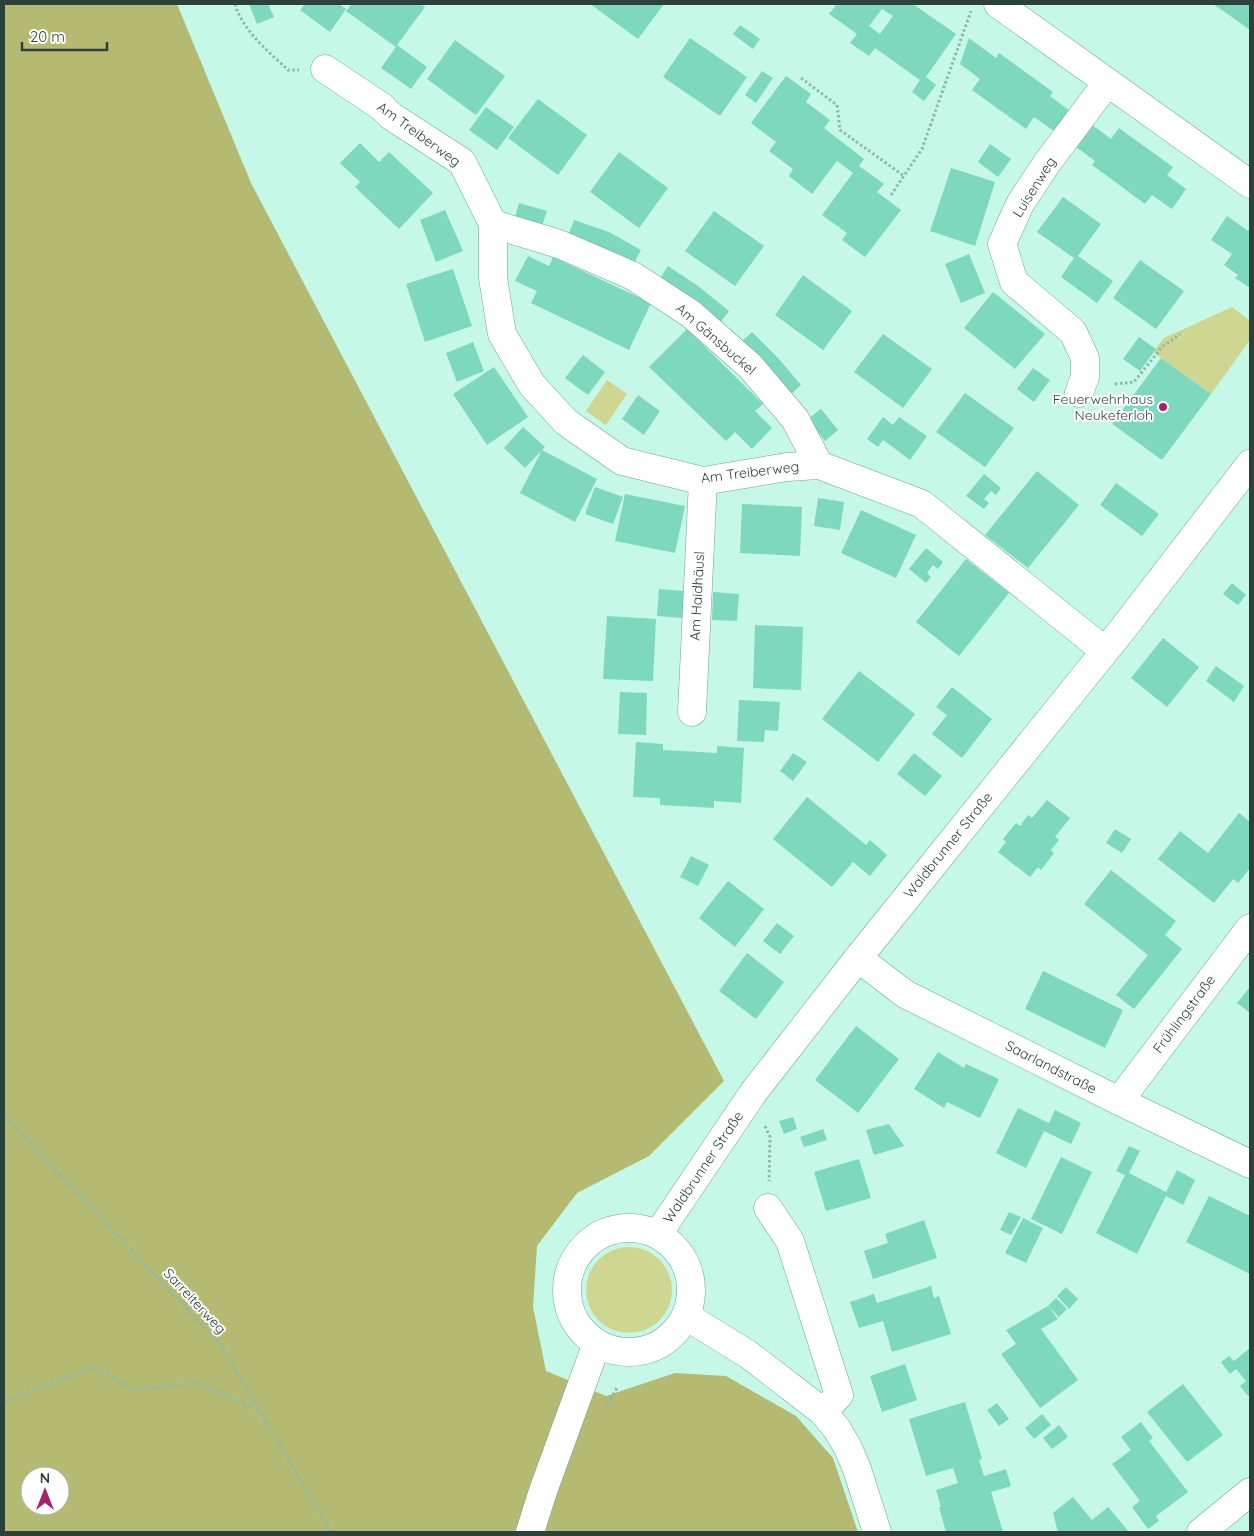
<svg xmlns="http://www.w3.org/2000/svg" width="1254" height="1536" font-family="Quicksand,sans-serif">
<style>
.green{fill:#cfd691}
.forest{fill:#b4ba72;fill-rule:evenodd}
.building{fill:#7ed8be;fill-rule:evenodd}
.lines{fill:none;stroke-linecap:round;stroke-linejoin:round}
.minor-casing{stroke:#73a393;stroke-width:29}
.tertiary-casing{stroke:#73a393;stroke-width:29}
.path{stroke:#90b8ab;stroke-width:3;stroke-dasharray:2.5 2.5;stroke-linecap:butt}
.minor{stroke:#fff;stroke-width:28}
.tertiary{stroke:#fff;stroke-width:28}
.poi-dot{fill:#a7216b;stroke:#fff;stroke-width:2}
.labels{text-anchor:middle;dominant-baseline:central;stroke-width:4;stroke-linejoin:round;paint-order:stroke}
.street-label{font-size:14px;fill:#2d413b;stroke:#fff}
.poi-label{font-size:14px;fill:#2d413b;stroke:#fff;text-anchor:end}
</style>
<rect width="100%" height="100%" fill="#c5f8e7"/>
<!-- green -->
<g class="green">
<path d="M1232 307 1250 321V340L1211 394 1153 352 1164 338Z"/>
<path d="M607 380 627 394 606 425 586 411Z"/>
<circle cx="629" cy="1290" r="43"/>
</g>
<!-- forest -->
<path class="forest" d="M4 4H177L251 183 724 1081 649 1156 577 1193 537 1246 533 1307 546 1371 606 1396 675 1373 726 1376 796 1416 833 1458 858 1532H4ZM30 1476H60V1506H30Z"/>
<!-- building -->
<g class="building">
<path d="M249 4H268L274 17 257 24Z"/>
<path d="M305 4H339L346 9 330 32 300 10Z"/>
<path d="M352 4H420L425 7 397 45 427 67 411 89 381 68 396 47 346 11Z"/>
<path d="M590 4H664L638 39Z"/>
<path d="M837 4H913L956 34 926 77 936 85 924 101 912 92 920 80 875 48 869 56 850 43 857 34 829 14ZM882 9 893 16 880 34 869 26Z"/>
<path d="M1213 4H1250V30L1239 22Z"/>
<path d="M740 25 760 39 753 49 733 34Z"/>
<path d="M690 38 747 77 720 116 663 77Z"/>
<path d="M969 38 996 58 999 53 1053 92 1050 96 1070 111 1054 131 1034 117 1026 129 972 90 980 79 960 64Z"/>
<path d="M455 40 505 76 476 115 427 79Z"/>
<path d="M762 71 773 78 756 103 745 95Z"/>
<path d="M786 76 811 94 806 102 830 120 824 128 864 159 859 166 884 184 877 192 901 210 865 257 842 240 847 233 822 215 853 173 837 161 812 194 789 176 793 169 769 151 776 142 751 123Z"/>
<path d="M538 99 587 135 558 175 508 138Z"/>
<path d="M486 107 514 127 497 150 469 130Z"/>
<path d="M1092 125 1111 139 1119 128 1173 167 1167 175 1186 189 1172 209 1152 195 1145 204 1092 165 1095 161 1076 147Z"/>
<path d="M360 143 379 162 389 152 433 193 399 229 355 187 360 182 340 163Z"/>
<path d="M990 144 1011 159 998 177 978 162Z"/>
<path d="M619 152 668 188 639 228 590 192Z"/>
<path d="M951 168 995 182 975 246 930 231Z"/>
<path d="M1063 197 1101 224 1078 256 1113 281 1097 303 1061 277 1074 258 1037 232Z"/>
<path d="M519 203 547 211 541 229 514 221Z"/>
<path d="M445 210 463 251 436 262 420 220Z"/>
<path d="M714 211 764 246 735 286 685 251Z"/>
<path d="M1227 216 1248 231 1250 227V288L1235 278 1238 275 1224 265 1232 254 1211 240Z"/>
<path d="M574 220 609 232 641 250 633 265 568 236Z"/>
<path d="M969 254 985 293 961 303 945 264Z"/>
<path d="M528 256 549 266 553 257 651 303 629 350 531 303 537 291 515 281Z"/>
<path d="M1140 260 1184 291 1156 329 1113 298Z"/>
<path d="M668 266 698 286 729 311 718 325 659 280Z"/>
<path d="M453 269 472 326 425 342 406 284Z"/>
<path d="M803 275 852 311 823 350 775 315Z"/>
<path d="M993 292 1045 334 1015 369 964 328Z"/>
<path d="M687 329 763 404 755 411 772 428 752 449 735 432 726 441 649 367Z"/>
<path d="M752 332 778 358 801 385 788 397 740 343Z"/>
<path d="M883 334 932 369 903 408 854 372Z"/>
<path d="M1139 337 1156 349 1140 371 1123 359Z"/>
<path d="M473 342 484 371 457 382 446 353Z"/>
<path d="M583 355 605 372 588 395 565 378Z"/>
<path d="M1161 358 1211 394 1162 460 1112 424Z"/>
<path d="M494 367 528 417 487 445 453 394Z"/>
<path d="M1033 368 1050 380 1034 402 1017 389Z"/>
<path d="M965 393 1014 428 985 467 936 432Z"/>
<path d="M638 395 660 411 644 435 622 419Z"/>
<path d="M821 409 838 430 825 441 808 419Z"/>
<path d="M883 417 893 425 899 417 927 436 910 460 883 440 878 447 867 439Z"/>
<path d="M523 427 545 447 525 468 504 448Z"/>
<path d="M542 450 597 479 575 522 520 493Z"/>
<path d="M1037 471 1079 505 1028 568 985 535Z"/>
<path d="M984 474 1001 488 996 495 991 491 984 499 989 503 984 509 966 496Z"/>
<path d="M1116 483 1159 514 1142 536 1100 505Z"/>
<path d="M595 487 623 497 613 524 585 514Z"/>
<path d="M625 494 685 506 675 553 615 541Z"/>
<path d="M818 498 844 502 840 530 814 526Z"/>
<path d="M742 504 802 507 800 556 740 553Z"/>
<path d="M861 510 916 535 896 578 841 553Z"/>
<path d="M926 548 943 562 938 569 933 565 927 573 931 577 926 583 909 569Z"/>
<path d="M966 559 1009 593 959 656 916 622Z"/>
<path d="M1232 583 1246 595 1238 605 1223 594Z"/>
<path d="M659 589 685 591 683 618 657 616Z"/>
<path d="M713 592 739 594 737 621 712 620Z"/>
<path d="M607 616 656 619 653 681 603 679Z"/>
<path d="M755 625 803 627 801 690 753 688Z"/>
<path d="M1163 638 1199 667 1167 707 1131 678Z"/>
<path d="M1216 666 1244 686 1234 702 1206 681Z"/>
<path d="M859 671 915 714 878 762 822 719Z"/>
<path d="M952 687 992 719 962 758 932 734 947 715 936 707Z"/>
<path d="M620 692 647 693 646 735 618 734Z"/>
<path d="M739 700 780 702 778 731 765 730 764 742 737 741Z"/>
<path d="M636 742 663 744V750L717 753V746L744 748 741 803 714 801V808L660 805V798L633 797Z"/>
<path d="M793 753 807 762 793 781 780 771Z"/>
<path d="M914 753 942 776 925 796 897 774Z"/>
<path d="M807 797 866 845 870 840 887 855 870 876 853 862 832 887 773 839Z"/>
<path d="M1047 800 1070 818 1055 837 1059 840 1051 850 1054 853 1041 870 1038 867 1030 877 998 852 1006 842 1003 839 1016 823 1020 826 1028 815 1032 818Z"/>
<path d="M1239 813 1250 822V868L1238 883 1233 879 1214 903 1158 859 1180 831 1208 853Z"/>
<path d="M1115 829 1131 839 1122 853 1106 843Z"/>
<path d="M691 856 709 865 698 886 680 877Z"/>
<path d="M1111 870 1176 921 1165 935 1182 949 1134 1009 1116 995 1148 955 1084 904Z"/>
<path d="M728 881 764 909 735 947 699 918Z"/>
<path d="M777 923 794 936 780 954 763 941Z"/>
<path d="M747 953 784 982 756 1019 719 991Z"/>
<path d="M1043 971 1123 1010 1105 1048 1025 1009Z"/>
<path d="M1250 987V1013L1237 1003Z"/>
<path d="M856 1026 899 1059 858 1113 815 1080Z"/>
<path d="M938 1052 964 1068 966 1064 999 1079 980 1118 947 1102 944 1108 914 1089Z"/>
<path d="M1018 1108 1049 1123 1055 1110 1081 1123 1071 1144 1044 1131 1026 1168 996 1153Z"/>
<path d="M793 1117 797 1129 784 1134 779 1121Z"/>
<path d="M889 1124 904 1146 874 1155 866 1130Z"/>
<path d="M823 1129 827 1140 804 1147 800 1137Z"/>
<path d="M1129 1146 1140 1151 1129 1173 1166 1192 1177 1170 1195 1180 1183 1205 1166 1196 1137 1254 1096 1233 1125 1175 1116 1171Z"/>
<path d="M1061 1157 1092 1172 1062 1234 1031 1219Z"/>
<path d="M859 1159 871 1198 826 1211 814 1172Z"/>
<path d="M1209 1196 1250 1216V1274L1186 1242Z"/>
<path d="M1009 1212 1021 1217 1011 1235 1000 1230Z"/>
<path d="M1023 1218 1043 1228 1026 1263 1005 1253Z"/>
<path d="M924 1220 937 1258 873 1279 864 1251 888 1243 885 1234Z"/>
<path d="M931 1286 934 1298 939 1296 951 1334 892 1352 883 1321 859 1328 850 1302 874 1294 877 1303Z"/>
<path d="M1066 1287 1078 1299 1069 1309 1057 1296Z"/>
<path d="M1056 1298 1067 1309 1059 1317 1048 1306Z"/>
<path d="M1048 1306 1058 1319 1041 1329 1078 1380 1040 1408 1001 1354 1016 1344 1006 1330Z"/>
<path d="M1250 1348V1394L1248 1396 1240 1386 1246 1381 1236 1369 1230 1374 1221 1362 1229 1356 1234 1361Z"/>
<path d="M905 1364 917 1400 882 1412 870 1376Z"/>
<path d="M1183 1384 1223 1435 1187 1462 1147 1412Z"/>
<path d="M965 1402 982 1459 979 1460 984 1476 1006 1469 1011 1486 991 1492 1003 1532H946L939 1507H941L936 1490 958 1483 953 1468 926 1476 909 1419Z"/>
<path d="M997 1403 1009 1419 999 1426 987 1410Z"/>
<path d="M1042 1414 1051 1425 1034 1439 1025 1428Z"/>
<path d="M1141 1422 1153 1438 1149 1441 1188 1492 1156 1516 1159 1521 1148 1529 1132 1507 1140 1501 1112 1464 1131 1450 1121 1437Z"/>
<path d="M1059 1425 1068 1437 1052 1449 1043 1438Z"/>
<path d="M1073 1497 1092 1520 1108 1507 1129 1532H1058L1053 1513Z"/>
</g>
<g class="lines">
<defs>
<g id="minor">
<path d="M998 4 1250 184"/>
<path d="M325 69 382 107 391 116 462 162 493 224V278L502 334 532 385 566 422 622 461 703 481 787 467 819 465 922 504 1105 651"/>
<path d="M493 224 559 244 633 276 691 314 750 366 795 419 819 465"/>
<path d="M1079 393 1085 377V358L1073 332 1014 282 1002 244 1020 204 1047 163 1107 83"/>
<path d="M692 712 703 481"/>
<path d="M858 958 905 994 1119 1101 1250 1164"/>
<path d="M1119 1101 1250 928"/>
<path d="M768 1208 790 1241 839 1395 823 1412"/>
<path d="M686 1316 749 1355 823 1412 837 1429 848 1448 857 1469 877 1532"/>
<path d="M1201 1532 1250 1492"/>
</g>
<g id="tertiary">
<circle cx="629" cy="1290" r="62"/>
<path d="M658 1234 753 1093 858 958 1122 630 1250 464"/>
<path d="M530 1532 543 1491 597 1343"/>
</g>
</defs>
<!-- minor casing -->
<use href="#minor" class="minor-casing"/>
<!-- tertiary casing -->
<use href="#tertiary" class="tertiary-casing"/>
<!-- path -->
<g class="path">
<path d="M235 4C242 30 269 52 288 70H299"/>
<path d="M801 78 837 105 840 130 904 176"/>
<path d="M891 195 922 149 971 11"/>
<path d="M1115 384 1134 382 1162 347 1180 334"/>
<path d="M4 1115 221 1345 331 1532"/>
<path d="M765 1126 770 1137 769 1181"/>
<path d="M4 1401 94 1368 134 1390 196 1383 258 1410"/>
<path d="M606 1408 618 1386"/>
</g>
<!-- minor -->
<use href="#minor" class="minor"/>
<!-- tertiary -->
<use href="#tertiary" class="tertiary"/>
</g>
<!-- markers -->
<circle class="poi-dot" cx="1163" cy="407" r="5"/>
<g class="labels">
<!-- street labels -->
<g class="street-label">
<text transform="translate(419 134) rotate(36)">Am Treiberweg</text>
<text transform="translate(1034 187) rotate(-58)">Luisenweg</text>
<text transform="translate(716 339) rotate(41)">Am Gänsbuckel</text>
<text transform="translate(750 472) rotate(-7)">Am Treiberweg</text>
<text transform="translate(697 596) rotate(-87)">Am Haidhäusl</text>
<text transform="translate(948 845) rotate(-51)">Waldbrunner Straße</text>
<text transform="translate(1184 1014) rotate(-53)">Frühlingstraße</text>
<text transform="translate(1051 1067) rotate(27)">Saarlandstraße</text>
<text transform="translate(703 1167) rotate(-56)">Waldbrunner Straße</text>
<text transform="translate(195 1301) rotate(47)">Sarreiterweg</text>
</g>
<!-- poi labels -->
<g class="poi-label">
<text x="1153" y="399">Feuerwehrhaus<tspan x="1153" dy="16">Neukeferloh</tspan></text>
</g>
</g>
<!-- border -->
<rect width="1254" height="1536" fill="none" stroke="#2d413b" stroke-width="10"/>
<!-- north arrow -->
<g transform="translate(45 1491)"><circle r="24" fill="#ffffff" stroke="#abb3b1"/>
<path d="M0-4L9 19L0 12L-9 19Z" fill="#a7216b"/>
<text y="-8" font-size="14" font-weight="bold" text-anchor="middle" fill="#2d413b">N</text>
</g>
<!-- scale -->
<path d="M22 42v8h85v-8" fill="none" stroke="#2d413b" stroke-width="2.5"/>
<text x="30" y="42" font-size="15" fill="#2d413b" stroke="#ffffff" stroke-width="4" paint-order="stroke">20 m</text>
</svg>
